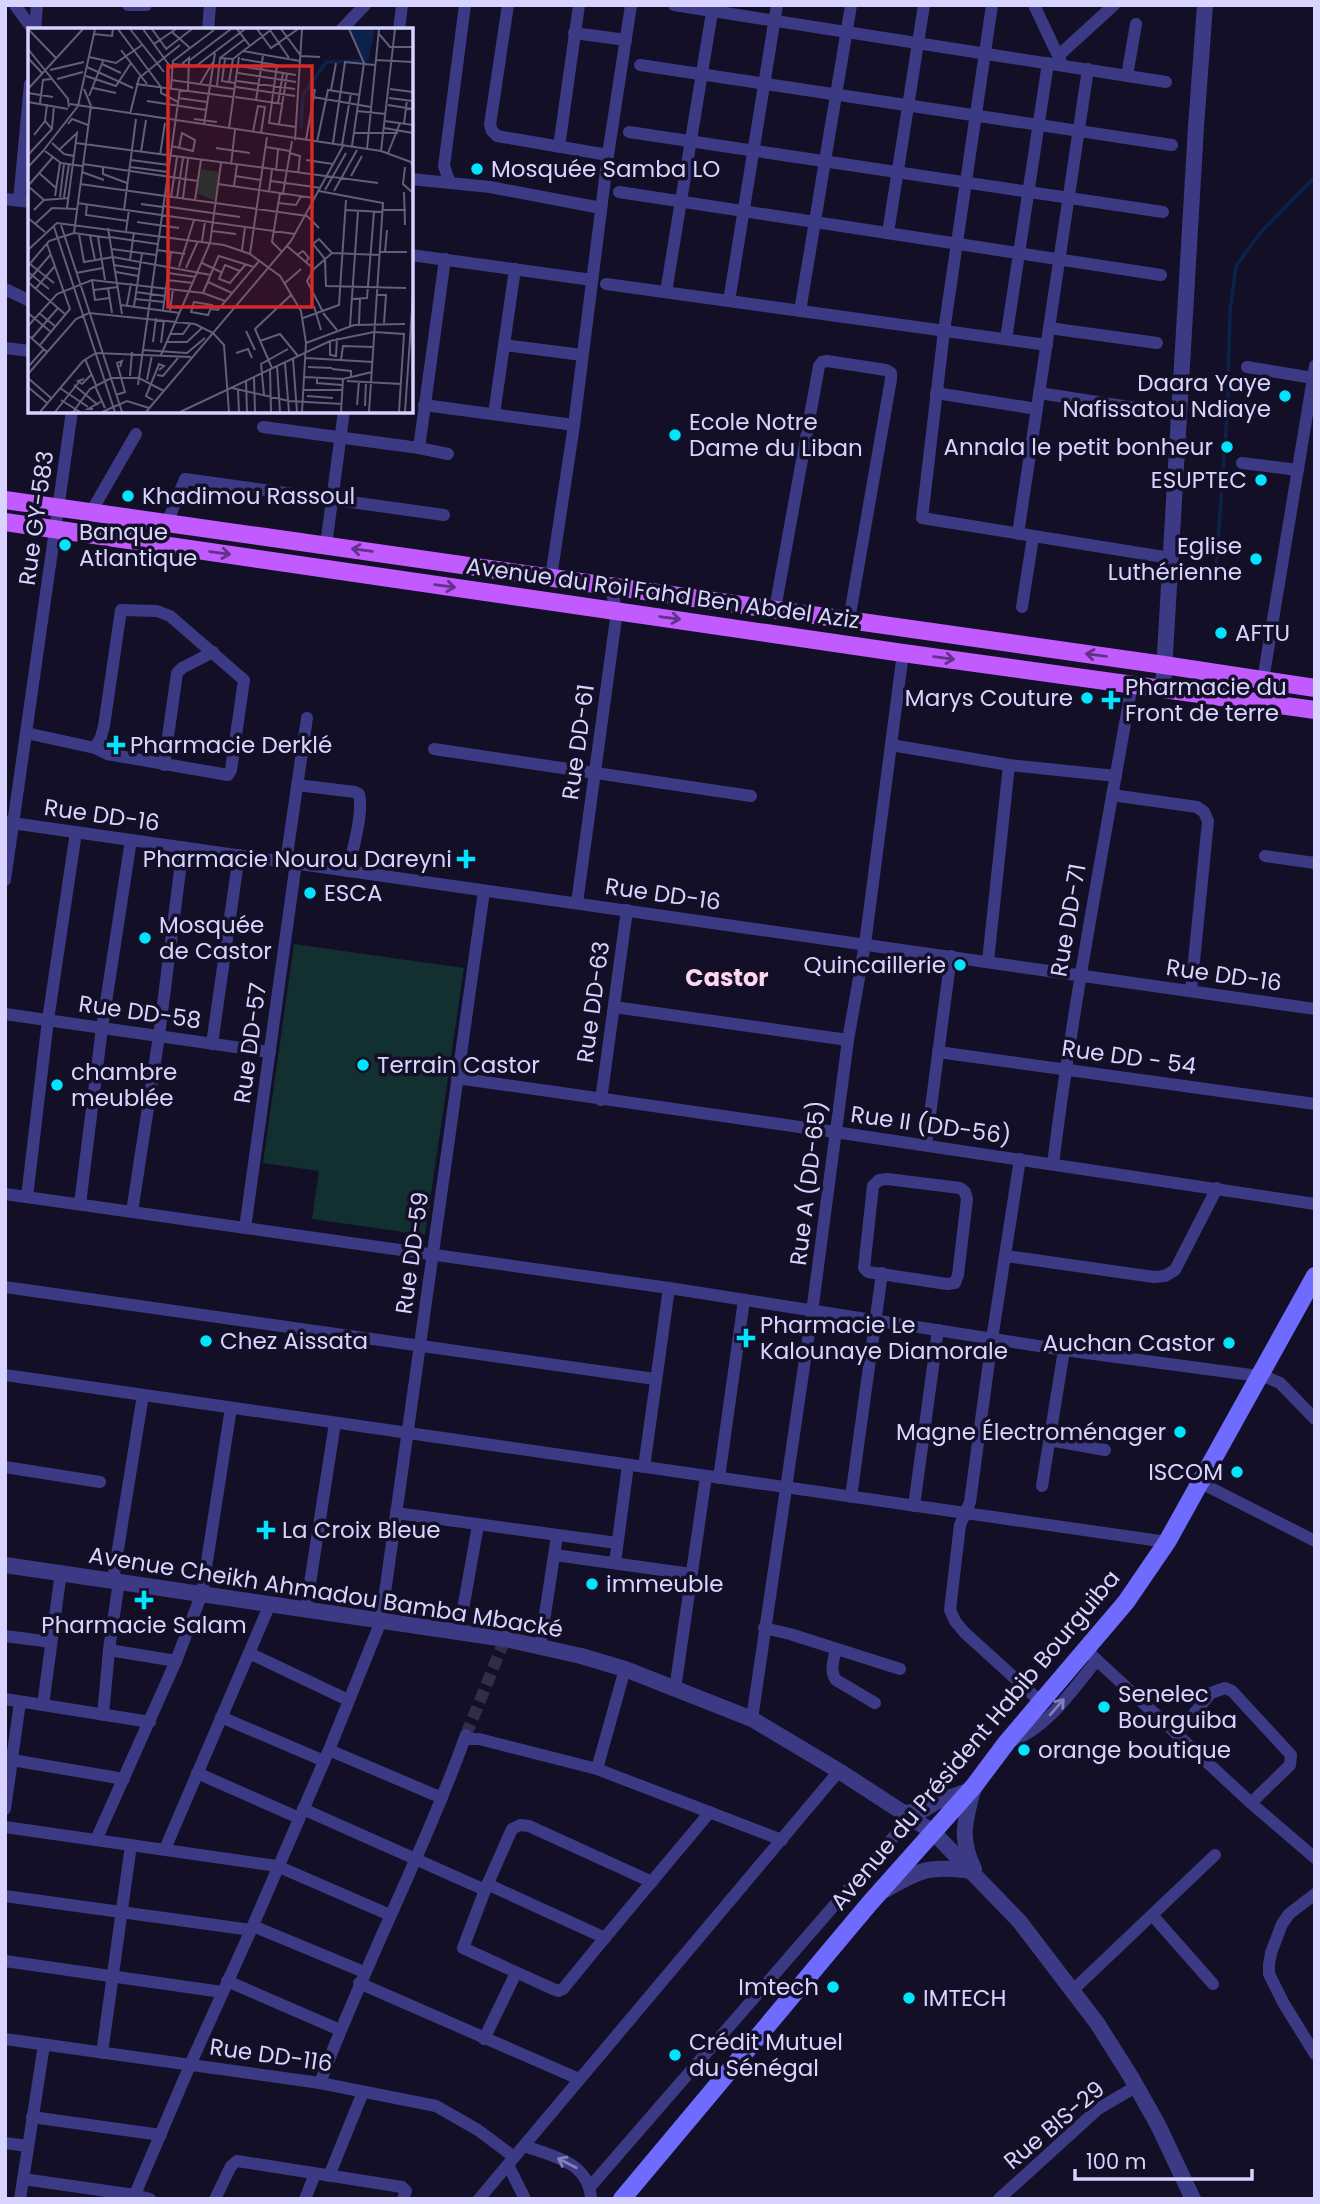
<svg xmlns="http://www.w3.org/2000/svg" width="1320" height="2204" font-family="Poppins,sans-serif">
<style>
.garden{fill:#12302f}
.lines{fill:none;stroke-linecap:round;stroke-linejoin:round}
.stream{stroke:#0c2248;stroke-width:3.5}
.minor-tunnel{stroke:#312d47;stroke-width:12;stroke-dasharray:12 6;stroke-linecap:butt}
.minor{stroke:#3d3a85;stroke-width:12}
.tertiary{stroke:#3d3a85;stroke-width:16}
.secondary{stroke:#6f6bff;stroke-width:18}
.primary{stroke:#c25bff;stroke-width:18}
.oneway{stroke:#623188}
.oneway2{stroke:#837fbc}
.poi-dot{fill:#00e5ff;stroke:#130f26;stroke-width:2.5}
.labels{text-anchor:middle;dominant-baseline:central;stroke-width:7;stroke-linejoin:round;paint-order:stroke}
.poi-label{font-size:23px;fill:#d9d4ff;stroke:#130f26;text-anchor:start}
.street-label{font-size:23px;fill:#d9d4ff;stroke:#130f26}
.neighbourhood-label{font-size:24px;font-weight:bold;fill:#ffd6f0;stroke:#130f26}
.inset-river{fill:none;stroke:#0c2248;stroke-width:3.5}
.inset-road{fill:none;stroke:#625e7d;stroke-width:2}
.view{fill:#d62828;fill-opacity:0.15;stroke:#d62828;stroke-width:3.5}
.inset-edge{fill:none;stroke:#d9d4ff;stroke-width:3.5}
</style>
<rect width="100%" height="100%" fill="#130f26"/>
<!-- garden -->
<path class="garden" d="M294 944 464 968 425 1235 312 1219 319 1171 263 1163Z"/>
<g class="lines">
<!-- stream -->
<path class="stream" d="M1216 568 1227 416 1230 312 1236 266 1261 232 1315 177"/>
<!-- minor-tunnel -->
<path class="minor-tunnel" d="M466 1735 505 1639"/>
<!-- minor -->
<g class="minor">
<path d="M15 5 33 30"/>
<path d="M128 5H146"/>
<path d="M508 5 490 125 492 131 497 136 608 155"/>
<path d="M674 5 1166 82"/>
<path d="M992 5 944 331 922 518 1170 558"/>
<path d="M1034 5 1061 62"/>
<path d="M35 30 37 5"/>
<path d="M208 30 210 5"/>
<path d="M341 30 365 5"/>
<path d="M399 30 402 5"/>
<path d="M574 33 626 40"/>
<path d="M1058 56 1114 5"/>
<path d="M640 65 1172 145"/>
<path d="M1127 76 1136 24"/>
<path d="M629 132 1163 212"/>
<path d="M559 147 579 5"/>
<path d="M411 179 490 187 601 208"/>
<path d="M450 183 444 166 465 5"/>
<path d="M619 192 1161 275"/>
<path d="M5 199 30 202"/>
<path d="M19 201 30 84"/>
<path d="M888 233 924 5"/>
<path d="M411 255 592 280"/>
<path d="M606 284 1047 345"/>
<path d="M5 289 30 301"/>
<path d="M666 292 713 6"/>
<path d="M729 301 777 5"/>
<path d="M800 311 851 5"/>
<path d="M1049 328 1157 343"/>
<path d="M1006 339 1048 63"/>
<path d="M504 345 582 355"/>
<path d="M5 348 30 351"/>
<path d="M1247 367 1313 378"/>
<path d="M936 393 1037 409"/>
<path d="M1039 393 1149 410"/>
<path d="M424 405 574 425"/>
<path d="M494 414 515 269"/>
<path d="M263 427 419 448 448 454"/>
<path d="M419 448 445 259"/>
<path d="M1242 463 1298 470"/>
<path d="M91 512 136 434"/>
<path d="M167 523 185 479 444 515"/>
<path d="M1018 534 1088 69"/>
<path d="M326 545 344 411"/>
<path d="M551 577 574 425 608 155 631 5"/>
<path d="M1022 607 1033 537"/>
<path d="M775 609 819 366 822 362 827 361 886 370 891 373V379L849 620"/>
<path d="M1263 680 1315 366"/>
<path d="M26 733 95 748 107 754 228 775 231 770 244 680 170 616 157 611 121 610 104 726 101 737 95 748"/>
<path d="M891 745 1009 765 1116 776"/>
<path d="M434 749 751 796"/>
<path d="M164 765 177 673 182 668 213 652"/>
<path d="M297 785 355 792 359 794C364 813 352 851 348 871"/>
<path d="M1112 795 1197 807 1204 812 1208 821 1191 991"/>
<path d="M5 822 1315 1009"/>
<path d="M1265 856 1315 863"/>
<path d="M286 862 307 718"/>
<path d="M5 880 72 411"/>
<path d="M577 903 617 611 610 587"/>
<path d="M988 961 1009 765"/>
<path d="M614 1007 848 1040"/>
<path d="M5 1014 270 1052"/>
<path d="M212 1044 239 855"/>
<path d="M938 1052 1315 1104"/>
<path d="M457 1078 835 1132 1315 1204"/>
<path d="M601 1100 627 910"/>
<path d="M926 1145 951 956"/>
<path d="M1020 1159 992 1339 970 1502 960 1525 950 1610 955 1621 964 1632 1042 1703"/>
<path d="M1053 1164C1073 1003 1104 844 1132 684"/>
<path d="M887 1179 960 1188 965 1192 967 1199 958 1275 955 1283 947 1284 868 1272 864 1268 873 1186 879 1180Z"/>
<path d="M5 1194 669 1288 1064 1350 1266 1377 1280 1383 1315 1419"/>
<path d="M27 1197 48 1020 76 832"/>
<path d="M80 1204 102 1028 131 840"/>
<path d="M132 1212 159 1036 183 847"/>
<path d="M245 1228 296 863"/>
<path d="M1006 1256 1154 1277 1165 1276 1175 1270 1217 1188"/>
<path d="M5 1287 655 1379"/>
<path d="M5 1375 1167 1542"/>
<path d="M1049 1440 1105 1450"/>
<path d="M5 1467 100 1482"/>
<path d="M644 1467 669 1288"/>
<path d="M719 1478 744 1300"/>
<path d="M1199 1482 1315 1541"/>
<path d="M1042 1486 1064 1350"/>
<path d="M851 1497 882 1273"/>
<path d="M914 1506 938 1330"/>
<path d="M396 1513 617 1543"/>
<path d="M555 1555 691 1574"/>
<path d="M615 1563 628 1465"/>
<path d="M113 1580 143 1395"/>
<path d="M306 1609 335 1423"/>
<path d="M764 1628 790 1634 900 1669"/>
<path d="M459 1632 478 1525"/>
<path d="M5 1636 51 1642"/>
<path d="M540 1647 557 1536"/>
<path d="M836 1649C834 1660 829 1670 836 1680L875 1703"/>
<path d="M109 1650 176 1661"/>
<path d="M1086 1650 1251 1803 1315 1858"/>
<path d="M249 1653 348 1700"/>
<path d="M675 1689 706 1476"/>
<path d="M5 1699 150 1722"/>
<path d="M43 1705 61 1572"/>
<path d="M103 1715 109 1650 119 1581"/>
<path d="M221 1717 324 1761"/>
<path d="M752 1719 812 1312 848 1040 865 944 903 653"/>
<path d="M1177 1734 1211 1693 1225 1688 1232 1691 1291 1755 1290 1765 1251 1803"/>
<path d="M465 1739H479L597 1769 782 1840"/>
<path d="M1008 1742C1045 1732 1073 1689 1097 1660"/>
<path d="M329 1750 442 1798"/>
<path d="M12 1760 124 1779"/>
<path d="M597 1769 625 1669"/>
<path d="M197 1773 299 1818"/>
<path d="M5 1809 20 1702"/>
<path d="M303 1809 485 1890"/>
<path d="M5 1827 277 1866 390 1915"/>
<path d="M96 1840 176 1661 202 1593 231 1408"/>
<path d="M165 1849 270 1604"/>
<path d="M652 1882 529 1826 520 1825 512 1829 485 1890 463 1948 553 1989 559 1991 563 1989C611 1929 661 1871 710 1812"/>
<path d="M487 1884 605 1938"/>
<path d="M1315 1894 1289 1914 1282 1924 1271 1953 1269 1964V1974L1284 2004 1315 2054"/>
<path d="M5 1896 251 1930"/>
<path d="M1153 1916 1213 1984"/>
<path d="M253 1926 364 1972"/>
<path d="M5 1961 222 1992"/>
<path d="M227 1981 340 2030"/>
<path d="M359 1983 579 2079"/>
<path d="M1073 1990 1215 1855"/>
<path d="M5 2039 320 2083 436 2106 478 2130 514 2157"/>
<path d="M484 2039 516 1973"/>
<path d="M102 2053 131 1845"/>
<path d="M320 2083C364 1965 423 1854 466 1735"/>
<path d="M32 2117 161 2135"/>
<path d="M5 2143 27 2146"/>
<path d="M524 2146C553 2156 589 2162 591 2199"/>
<path d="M508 2165 525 2199"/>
<path d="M329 2176 363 2092"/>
<path d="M23 2179 135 2195 150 2199"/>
<path d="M590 2187 910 1818"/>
<path d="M20 2199 44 2045"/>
<path d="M133 2199 190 2065 251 1930 329 1750 381 1621 484 891"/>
<path d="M215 2199 231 2166 237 2161 402 2187 406 2191 403 2199"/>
<path d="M305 2199 315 2174"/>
<path d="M479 2199 839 1771"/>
<path d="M999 2199 1098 2109 1137 2086"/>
</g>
<!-- tertiary -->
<g class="tertiary">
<path d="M1163 688 1196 127 1205 5"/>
<path d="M5 1565 505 1639 581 1656 625 1669 752 1719 839 1771 933 1832 1020 1922 1097 2023 1131 2077 1158 2125 1193 2199"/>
<path d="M974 1786C966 1818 958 1837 974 1869"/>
<path d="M904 1813 921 1811 936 1802 971 1790"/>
<path d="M885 1890C921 1869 930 1865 972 1871"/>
</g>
<!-- secondary -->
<path class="secondary" d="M622 2199 869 1904 974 1786 1007 1742 1126 1602 1167 1542 1315 1276"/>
<!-- primary -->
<g class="primary">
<path d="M5 500 1164 665 1315 688"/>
<path d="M5 522 903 653 1315 710"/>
</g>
</g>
<!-- one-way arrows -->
<defs><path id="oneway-shaft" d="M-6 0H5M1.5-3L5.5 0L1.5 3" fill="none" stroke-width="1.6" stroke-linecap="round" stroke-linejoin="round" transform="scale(1.75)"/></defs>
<g class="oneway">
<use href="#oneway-shaft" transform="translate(362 550) rotate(-172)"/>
<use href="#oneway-shaft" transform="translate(220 553) rotate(8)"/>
<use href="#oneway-shaft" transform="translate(445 586) rotate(8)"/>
<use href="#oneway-shaft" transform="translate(670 618) rotate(8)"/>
<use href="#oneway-shaft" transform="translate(1096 655) rotate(-172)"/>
<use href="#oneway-shaft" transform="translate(944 658) rotate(8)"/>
</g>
<g class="oneway2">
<use href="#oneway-shaft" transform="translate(1057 1707) rotate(-49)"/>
<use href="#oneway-shaft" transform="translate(567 2163) rotate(-153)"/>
</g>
<!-- markers -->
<g class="poi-dot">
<circle cx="477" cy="169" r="7"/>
<circle cx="1285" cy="396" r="7"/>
<circle cx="675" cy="435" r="7"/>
<circle cx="1227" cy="447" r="7"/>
<circle cx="1261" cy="480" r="7"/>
<circle cx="128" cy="496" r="7"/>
<circle cx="65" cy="545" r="7"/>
<circle cx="1256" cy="559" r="7"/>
<circle cx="1221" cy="633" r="7"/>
<circle cx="1087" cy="698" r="7"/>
<path d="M1107.5 689.5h7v7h7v7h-7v7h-7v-7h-7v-7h7z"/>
<path d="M112.5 734.5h7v7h7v7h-7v7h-7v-7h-7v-7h7z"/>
<path d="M462.5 848.5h7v7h7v7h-7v7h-7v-7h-7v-7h7z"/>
<circle cx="310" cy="893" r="7"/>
<circle cx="145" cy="938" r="7"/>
<circle cx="960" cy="965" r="7"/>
<circle cx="363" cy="1065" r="7"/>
<circle cx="57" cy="1085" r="7"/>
<path d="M742.5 1327.5h7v7h7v7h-7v7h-7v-7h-7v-7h7z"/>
<circle cx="206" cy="1341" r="7"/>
<circle cx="1229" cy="1343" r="7"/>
<circle cx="1180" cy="1432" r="7"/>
<circle cx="1237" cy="1472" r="7"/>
<path d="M262.5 1519.5h7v7h7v7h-7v7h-7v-7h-7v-7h7z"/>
<circle cx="592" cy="1584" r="7"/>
<path d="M140.5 1589.5h7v7h7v7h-7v7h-7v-7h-7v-7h7z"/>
<circle cx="1104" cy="1707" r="7"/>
<circle cx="1024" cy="1750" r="7"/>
<circle cx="833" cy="1987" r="7"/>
<circle cx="909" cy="1998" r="7"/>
<circle cx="675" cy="2055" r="7"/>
</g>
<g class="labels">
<!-- poi labels -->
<g class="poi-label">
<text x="491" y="169">Mosquée Samba LO</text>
<text x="1271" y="383" text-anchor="end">Daara Yaye<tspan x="1271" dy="26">Nafissatou Ndiaye</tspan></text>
<text x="689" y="422">Ecole Notre<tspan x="689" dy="26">Dame du Liban</tspan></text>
<text x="1213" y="447" text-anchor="end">Annala le petit bonheur</text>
<text x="1247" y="480" text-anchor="end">ESUPTEC</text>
<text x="142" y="496">Khadimou Rassoul</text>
<text x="79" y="532">Banque<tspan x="79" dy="26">Atlantique</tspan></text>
<text x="1242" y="546" text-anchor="end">Eglise<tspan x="1242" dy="26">Luthérienne</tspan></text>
<text x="1235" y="633">AFTU</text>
<text x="1125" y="687">Pharmacie du<tspan x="1125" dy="26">Front de terre</tspan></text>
<text x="1073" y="698" text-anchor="end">Marys Couture</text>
<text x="130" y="745">Pharmacie Derklé</text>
<text x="452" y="859" text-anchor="end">Pharmacie Nourou Dareyni</text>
<text x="324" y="893">ESCA</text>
<text x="159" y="925">Mosquée<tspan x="159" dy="26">de Castor</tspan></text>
<text x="946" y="965" text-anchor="end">Quincaillerie</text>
<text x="377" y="1065">Terrain Castor</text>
<text x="71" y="1072">chambre<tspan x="71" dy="26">meublée</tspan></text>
<text x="760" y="1325">Pharmacie Le<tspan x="760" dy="26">Kalounaye Diamorale</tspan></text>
<text x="220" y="1341">Chez Aissata</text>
<text x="1215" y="1343" text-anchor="end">Auchan Castor</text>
<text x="1166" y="1432" text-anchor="end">Magne Électroménager</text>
<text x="1223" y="1472" text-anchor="end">ISCOM</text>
<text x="282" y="1530">La Croix Bleue</text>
<text x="606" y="1584">immeuble</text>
<text x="144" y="1625" text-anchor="middle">Pharmacie Salam</text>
<text x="1118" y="1694">Senelec<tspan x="1118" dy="26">Bourguiba</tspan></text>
<text x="1038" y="1750">orange boutique</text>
<text x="819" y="1987" text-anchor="end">Imtech</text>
<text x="923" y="1998">IMTECH</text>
<text x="689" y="2042">Crédit Mutuel<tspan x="689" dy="26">du Sénégal</tspan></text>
</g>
<!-- street labels -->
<g class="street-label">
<text transform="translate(36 518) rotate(-82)">Rue GY-583</text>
<text transform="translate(663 593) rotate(8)">Avenue du Roi Fahd Ben Abdel Aziz</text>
<text transform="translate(578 742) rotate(-82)">Rue DD-61</text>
<text transform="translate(102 815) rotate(8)">Rue DD-16</text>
<text transform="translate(663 894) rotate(8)">Rue DD-16</text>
<text transform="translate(1068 920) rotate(-80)">Rue DD-71</text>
<text transform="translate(1224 975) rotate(8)">Rue DD-16</text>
<text transform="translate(593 1002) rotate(-82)">Rue DD-63</text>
<text transform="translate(140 1012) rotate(8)">Rue DD-58</text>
<text transform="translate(250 1043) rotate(-82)">Rue DD-57</text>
<text transform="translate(1129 1057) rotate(8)">Rue DD - 54</text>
<text transform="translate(931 1125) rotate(8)">Rue II (DD-56)</text>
<text transform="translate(808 1183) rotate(-83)">Rue A (DD-65)</text>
<text transform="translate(412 1253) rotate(-82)">Rue DD-59</text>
<text transform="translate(326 1592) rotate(9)">Avenue Cheikh Ahmadou Bamba Mbacké</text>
<text transform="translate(975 1740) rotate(-50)">Avenue du Président Habib Bourguiba</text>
<text transform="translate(271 2055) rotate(8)">Rue DD-116</text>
<text transform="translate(1054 2125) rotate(-40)">Rue BIS-29</text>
</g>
<!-- neighbourhood labels -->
<g class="neighbourhood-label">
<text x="727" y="977">Castor</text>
</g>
</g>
<!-- overview -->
<g transform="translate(28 28)">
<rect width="385" height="385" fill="#130f26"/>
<path d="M173 141 191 144 187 173 169 165Z" fill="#12302f"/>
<path d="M322 1H347L340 34 337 35Z" fill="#0c2248"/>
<path class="inset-river" d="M273 100 275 67 298 34 333 33"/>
<path class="inset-road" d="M0 1 28 30M90 1 133 59V65L150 74M102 1 136 44M115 1 144 41M124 1 139 22M209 1 222 18M229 1 243 20 270 1M253 1 273 28 292 29M321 1 336 35 324 118M242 2 261 30M144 4 162 20M66 6 84 8 85 1M351 6 362 19H385M126 16 148 1M0 21 40 71 41 79M138 21 164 1M93 22 119 56M215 23 244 1M61 29 88 35 114 17M0 30 15 46M192 30 205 31 215 23 272 33M197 31 194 53 207 55M213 31 249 37 241 95 268 99M162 32 203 1M347 32 385 34M74 36 93 45M145 36 168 38 217 1M211 38 268 47M59 39 105 60M158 39 155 35 161 30 160 62M22 42 56 34M210 45 268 54M58 48 88 58 103 35M29 51 55 44M143 52 206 61M209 53 267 61M201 54 205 31M108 56 205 69M172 56 185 34M189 58 192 30 217 11M208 59 267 68M65 60 88 65M143 60 145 33 186 2M0 61 55 1M362 61 385 64M303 62 308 35M0 65 25 69M61 68 75 33M207 69 255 76M285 69 343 79M150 70 179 74M361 70 385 73M228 72 235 28M119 73 178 82M0 74 40 81M12 75 15 52 23 51M250 75 255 45M42 76 353 123 383 134 385 140M360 77 385 81M329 83 358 86M102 86 111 50 152 17M166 91 189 94M357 93 385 97M40 96 44 91 60 97M176 96 187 25M251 96 259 46M376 96 379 72M24 100 26 78M201 100 211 29M356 100 385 105M225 104 230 78 237 79 233 105M326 105H370M6 107 17 93 19 76M267 112 274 1M278 112 287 61M289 114 300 62 332 67M24 115 36 126 46 128M48 115 350 155M305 115 317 34 347 37M314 117 323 65M143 118 152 120 165 123 167 112 154 105 151 120M238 119 262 123M188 120 222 125M339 121 351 1M31 122 49 105 39 180M15 123 50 78 67 1M17 123 33 135 54 138M353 123 367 1M113 124 118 92M262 125 272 128 270 146M360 125 372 95M0 127 24 101 17 93M132 127 137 95M103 132 141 137M278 132 305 136M55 136 170 153M203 137 207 102M0 139 16 122M75 139V146L99 155M102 139 140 144M377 139 375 156 385 165M248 143 250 122M54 144 76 152M11 145 28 160M207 148 233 152M323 148 334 128M243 153 293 160M52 156 279 188 291 200M190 156 286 170M0 158 25 129M0 158 16 172M206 158 209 137M297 162 318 125M241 163 244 142M291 163 355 175 341 384M306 163 329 122M376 164 377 197M252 165 244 214 253 223M255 165 264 113M27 168 32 135M32 169 36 136M36 169 41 136M143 169 149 129M149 170 155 130M155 170 160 131M167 172 173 132M49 175 267 206M250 175 268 177 273 168M59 176 58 187 100 193M113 176 135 179M135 178 212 189M6 182 16 172 41 170M96 182 108 91M317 182 355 184M355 182H378M0 190 17 204M109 194 151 200M7 196 24 180 48 181M33 197 94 384M26 199 87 384M80 200 94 286M98 203 101 182M184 203 208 206M46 205 63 78 56 61M51 206 56 234 85 229 183 247M62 208 67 232M70 209 77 252M82 209 129 216M174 214 177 193M259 218 286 241M84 221 128 227M0 222 29 195 196 217 222 226 252 248 273 283 278 315 274 384M129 222 157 226M214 222 217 199M352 224H379M357 224 359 202M304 225 291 211 285 216 297 231 298 258 378 260M222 226 239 109M269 227 275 223 281 230 277 235M191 228 226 239M102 232 106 204M174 235 193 244M2 236 26 255M86 237 111 241M0 238 21 213 30 210 46 205 82 210M151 239 166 192M158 240 170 213M212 243 197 237 191 251 202 255 206 250 218 236M0 244 21 261M88 244 110 248M48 245 75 240M140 245 168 249M64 252 67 272 82 270M139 252 165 255M0 253 23 226M0 254 38 287M180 254 204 265M257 255 273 241M8 260 27 238M80 260 84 285M66 262 90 259M108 264 137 268M175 265 191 227M349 267H358L356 295M107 271 136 274M324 271 339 270 346 184M166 274 184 277 180 287 163 284ZM93 277 152 285M99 277 103 255M106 278 114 225M286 278 293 302M183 281 190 282 232 232M135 282 143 224M294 282 279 253 286 241 304 225 352 227M142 283 145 261M0 285 23 304M11 285 28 299M295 285 309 302M275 290 311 277 318 172M331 296 332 271M0 298 29 266 64 252 175 265 197 273M322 298 330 183M218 303 227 322M143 306H155L162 296M0 307 19 324M4 310 30 280M232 313 252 306 270 328M302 313V327L308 328 309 310M125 314 128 290M139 314H159L175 299M133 315 136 292M278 315 326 297 377 296M12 317 42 281 19 216M115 322 159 325 177 310M208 325 220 321 224 330M133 327 182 215 193 135M278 330 345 334M57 331 68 357M265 331 269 384M313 332 315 318 345 319M257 335 261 384M249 338 252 384M0 339 16 321M280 339 304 340M244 340 227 301 264 266M242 341 243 384M304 341 323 343V350M0 346 48 291 61 285 167 296 185 305 196 317 201 384M129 347 135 348 150 330M102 348 104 324M226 349 227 384M276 349 315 351 344 344M0 350 23 370M289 350V355L314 357M56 351 50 353 54 356 64 346M119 352 124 327M218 353 219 384M319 353 373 356M46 357 70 377M110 357 152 61M67 358 77 380M0 359 19 375M32 360 60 379M204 360 261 373 314 376M210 362 211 384M275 362H314M88 367 97 364 89 335 94 333 92 339M236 367 233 336 260 321M279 368 305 370M33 372 52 384M125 372 118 368 131 336 136 338 131 342M329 377 331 353M337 378 338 354M65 381H60L74 373M12 384 55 333 68 325 163 329M27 384 51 354M45 384 62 361 83 350H111L136 363M74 384 99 373 121 380M118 384 263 213 315 118M152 384 302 313 346 304 376 306 371 384M313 384 315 351M377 384 385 267"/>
<path class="view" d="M140 38H284V279H140Z"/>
<rect width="385" height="385" class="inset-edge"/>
</g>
<!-- border -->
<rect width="1320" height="2204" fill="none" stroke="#d9d4ff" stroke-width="14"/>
<!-- scale -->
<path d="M1075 2169v10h177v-10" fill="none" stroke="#d9d4ff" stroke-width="3.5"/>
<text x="1086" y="2169" font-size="21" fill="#d9d4ff" stroke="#130f26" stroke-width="5" paint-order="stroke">100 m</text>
</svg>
